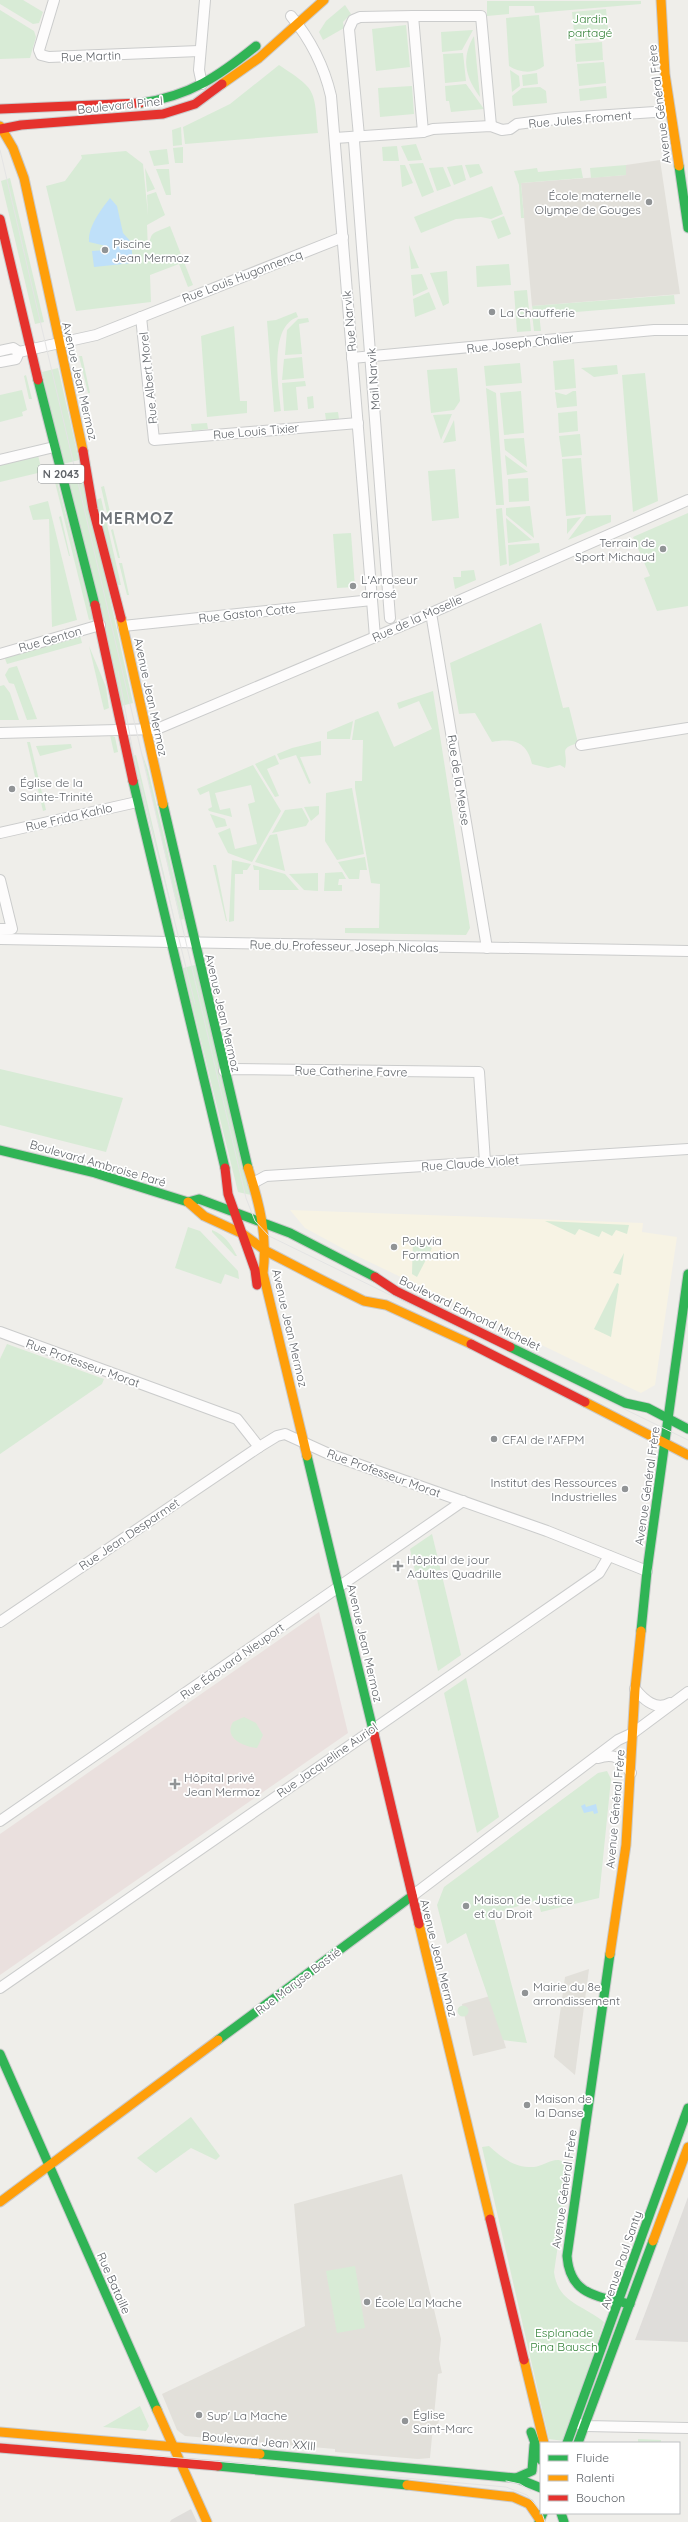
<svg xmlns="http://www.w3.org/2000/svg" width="688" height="2522" font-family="Quicksand,sans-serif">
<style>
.commercial{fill:#f7f3e4}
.industrial{fill:#dfddda}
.education{fill:#e2e0da}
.medical{fill:#eae0de}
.green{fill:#d8ebd6}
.water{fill:#bfe0f9}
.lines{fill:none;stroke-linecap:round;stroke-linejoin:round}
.street-casing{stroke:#cbcccc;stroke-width:12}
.fast-casing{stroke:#cacacb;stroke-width:11}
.slow-casing{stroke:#cacacb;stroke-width:11}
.jam-casing{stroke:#cacacb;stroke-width:11}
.street{stroke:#fdfcfc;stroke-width:10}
.fast{stroke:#30b455;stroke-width:9}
.slow{stroke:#ff9f0a;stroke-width:9}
.jam{stroke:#e5322d;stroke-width:9}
.tram{stroke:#e4e4e4;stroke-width:1}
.poi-dot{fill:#919496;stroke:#fff;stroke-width:1.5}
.labels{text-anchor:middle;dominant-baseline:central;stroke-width:3.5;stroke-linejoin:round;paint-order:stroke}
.shield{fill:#fff;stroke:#8f9295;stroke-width:1}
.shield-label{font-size:11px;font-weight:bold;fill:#5f6368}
.park-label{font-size:12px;fill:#348238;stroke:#fff}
.street-label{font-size:12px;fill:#5f6368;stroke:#fff}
.poi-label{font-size:12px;fill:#5f6368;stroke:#fff;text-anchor:start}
.district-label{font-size:16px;font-weight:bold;letter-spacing:1px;fill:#70757a;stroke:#fff}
</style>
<rect width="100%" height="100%" fill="#efeeea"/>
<!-- commercial -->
<path class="commercial" d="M290 1210 643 1223 642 1232 677 1237 655 1385 641 1393 353 1254 305 1228Z"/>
<!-- industrial -->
<g class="industrial">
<path d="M688 2197V2342L635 2340 652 2295Z"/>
<path d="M191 2509 197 2522H170L171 2520Z"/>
</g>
<!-- education -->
<g class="education">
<path d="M660 160 680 294 532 306 521 183 626 175V165Z"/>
<path d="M589 1969 575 2075 554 2057 565 1977Z"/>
<path d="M490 1996 506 2048 473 2056 462 2004Z"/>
<path d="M402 2174 441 2339 439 2359 442 2373 438 2374 434 2416 439 2417 438 2426H433L430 2458 418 2459 335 2452V2449L185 2436 177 2430 162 2394 305 2326 294 2204Z"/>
</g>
<!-- medical -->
<path class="medical" d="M319 1612 348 1733 0 1975V1834Z"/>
<!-- green -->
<g class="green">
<path d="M0 0H23L43 12 39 23 33 24 0 4Z"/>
<path d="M487 1H641V4L535 13 534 6H509V14L487 16Z"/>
<path d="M345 5 351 14 343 22 344 28 323 40 319 32 326 21Z"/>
<path d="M606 9 609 38 575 41 572 12Z"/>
<path d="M0 10 34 31 36 37 30 58 0 59Z"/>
<path d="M539 15 544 66C534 74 520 73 509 66L506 18Z"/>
<path d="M406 25 410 67 376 71 372 29Z"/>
<path d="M473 30 462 50 442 52 441 32Z"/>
<path d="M474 36 480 97C465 77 461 58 474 36Z"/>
<path d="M602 42 603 60 576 62 575 44Z"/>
<path d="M463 53 466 81 445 83 443 54Z"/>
<path d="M604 62 606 83 579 86 577 64Z"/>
<path d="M279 65C317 90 314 89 318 133L185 144 183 127 230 104Z"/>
<path d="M510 70 519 76 520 86 512 92Z"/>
<path d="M537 73 538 84 523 86 522 75Z"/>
<path d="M466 84 484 109 451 112 449 101H446L445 86Z"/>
<path d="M412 86 414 114 380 117 378 88Z"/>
<path d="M606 86 607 98 580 101 579 89Z"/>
<path d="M540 87 546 91 547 103 513 106 512 96 522 88Z"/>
<path d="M181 127 182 145 173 146 172 130Z"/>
<path d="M416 144 422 160 408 161 401 146Z"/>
<path d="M397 146 399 161H383L382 147Z"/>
<path d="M183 147V163H175L173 148Z"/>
<path d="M167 149 169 164 154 166 149 151Z"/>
<path d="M126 151 143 164 148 215 147 195 156 192 165 215 147 225 148 250C152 230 150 235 170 226L193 285 188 287 179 264 150 275 151 302 76 311 46 186 65 181 82 158 81 155Z"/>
<path d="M423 163 434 192 422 197 409 164Z"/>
<path d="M479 164 483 173 470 178 465 165Z"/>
<path d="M400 165H405L413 183 402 187Z"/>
<path d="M462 165 466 180 454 185 447 167Z"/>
<path d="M626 165V175L591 178 590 168Z"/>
<path d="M443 167 451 186 437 191 429 168Z"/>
<path d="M145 168 155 189 147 192Z"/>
<path d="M537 168 538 172 581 168 583 178 521 183 524 218H521L519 185 514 171Z"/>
<path d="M156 169H169L171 195H166Z"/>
<path d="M10 178 44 322 35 324 1 181Z"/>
<path d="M492 186 503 214 491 219 481 217 456 219 421 233 414 217Z"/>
<path d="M504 216 511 234 498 239 491 221Z"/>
<path d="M409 245 419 268 411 269Z"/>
<path d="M509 264 511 285 477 287 476 266Z"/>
<path d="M447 271 449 303 443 306 430 273Z"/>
<path d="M422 274 428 289 413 296 411 275Z"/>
<path d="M527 290 531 331 517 332 514 291Z"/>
<path d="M429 292 436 309 415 317 413 299Z"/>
<path d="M674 295 675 304 551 314 550 309 533 311 532 306Z"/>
<path d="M296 312 298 317C268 326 279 387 281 411L274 412 267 321 276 320Z"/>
<path d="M532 313H539L541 331H534Z"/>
<path d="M308 318 309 322 299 324 302 354 285 355 287 330 298 319Z"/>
<path d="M234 326 240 401H247V413L207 417 201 336Z"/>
<path d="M79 356H82L90 393H88Z"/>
<path d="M302 357 304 378 282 380 284 359Z"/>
<path d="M574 359 576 388 555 390 553 361Z"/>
<path d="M520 363 522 383 486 386 484 366Z"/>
<path d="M617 365 618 374 594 377 581 368Z"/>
<path d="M58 368 79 460 63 464 42 372Z"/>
<path d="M457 368 460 401 454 410 431 413 427 370Z"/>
<path d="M645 373 658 501 633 512 622 375Z"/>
<path d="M26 375 32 399H29L24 376Z"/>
<path d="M305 381 306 386 296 387 298 410 284 411 282 383Z"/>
<path d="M486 388 496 393 504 505H496Z"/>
<path d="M22 390 27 410 22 412 23 416 0 422V395Z"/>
<path d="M521 391 524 433 504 435 500 393Z"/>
<path d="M573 391H576L577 406 557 408 555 392 566 395Z"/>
<path d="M313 396 314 408 308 409 307 397Z"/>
<path d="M577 411 578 431 559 433 558 413Z"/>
<path d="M338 412 339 419 326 420 325 413Z"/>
<path d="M452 414 441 440 433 415Z"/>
<path d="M454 420 456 441 443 443Z"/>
<path d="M207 423 208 429 192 431 191 424Z"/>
<path d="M580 434 582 455 562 457 559 436Z"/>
<path d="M524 438 527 467 505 450 504 439Z"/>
<path d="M38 455 42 472 0 482V465Z"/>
<path d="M505 455 528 472 507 475Z"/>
<path d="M581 458 586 514 566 516 562 459Z"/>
<path d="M81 467 133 703 121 706 65 472Z"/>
<path d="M455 469 459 518 432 521 428 471Z"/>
<path d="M55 473 93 619 89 620 53 474Z"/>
<path d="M528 478 529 501 509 502 508 479Z"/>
<path d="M104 486 110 512 107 513 101 487Z"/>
<path d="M101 498 121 585H117L95 500Z"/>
<path d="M48 501 77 620 52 627 49 519 33 520 29 506Z"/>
<path d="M530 506 534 538 506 515V508Z"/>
<path d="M502 508 507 564 500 566 496 509Z"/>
<path d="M688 513V606L657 611 644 578 650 576 633 537Z"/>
<path d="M611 515V522L568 540 586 516Z"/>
<path d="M61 516 70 556H69L59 517Z"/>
<path d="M581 517 567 534V519Z"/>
<path d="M506 518 532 540 508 543Z"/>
<path d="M113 529 120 558H118L111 530Z"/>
<path d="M351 533 355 587 337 588 333 534Z"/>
<path d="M539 543 540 552 509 566 508 545Z"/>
<path d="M119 563H122L129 595H127Z"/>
<path d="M474 570 476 580 455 589 453 577H461V571Z"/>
<path d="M541 623 563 708 569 707 578 743C557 749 569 752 565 768L560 765 548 768 532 764C527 741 512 738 492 742L475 713 459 714 450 663Z"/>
<path d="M80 635 82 643 7 664 4 656Z"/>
<path d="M89 646 106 687 109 708 104 710Z"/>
<path d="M17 666 37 719 27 720 14 684 9 683 5 675 9 668Z"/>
<path d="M4 685 10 693 19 720H0V686Z"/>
<path d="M433 691 470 928 466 935 345 933V928H379L380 884 371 883 355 788V781H362L363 740H352L355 720 378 711 394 747 432 729 419 701 399 709 397 703Z"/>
<path d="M353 721 350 739H327V732Z"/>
<path d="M110 735 115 737 118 752 114 753Z"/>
<path d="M321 741V755L300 757 311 783 309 784 296 755 280 760 277 754 292 748Z"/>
<path d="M27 742H30L46 810 43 811Z"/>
<path d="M71 744 72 748 40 756 36 746Z"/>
<path d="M142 753 148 770 184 919 180 920Z"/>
<path d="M136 755 175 921 132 756Z"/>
<path d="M275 755 279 764 267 769 279 796 275 797 255 764Z"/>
<path d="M253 765 281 811 252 862 228 853 218 833 230 828 235 849 257 844 248 804 255 802 251 785 215 793 220 810 230 808 232 817 209 811 208 809 212 807 209 791 200 795 197 789Z"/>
<path d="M352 788 364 854 337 860 325 841 326 793Z"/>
<path d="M319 806V814L311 821 304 807Z"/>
<path d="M302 808 309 821 306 826 272 833 285 810Z"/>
<path d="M210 814 225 819 227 826 216 828Z"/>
<path d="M277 834 285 871 255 862 270 835Z"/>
<path d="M365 857 367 870H360L359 879H349L338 862Z"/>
<path d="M232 860 251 864 247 870H243V874H235L234 921 229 922Z"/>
<path d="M213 865H216L227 921H226Z"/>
<path d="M253 865 285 874 299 890H259V870H254Z"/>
<path d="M342 872 346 879H339L338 885H342V891H324L325 873Z"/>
<path d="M318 873V891L304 890 289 874Z"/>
<path d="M195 965 251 1195 238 1192 183 968Z"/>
<path d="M0 1069 123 1098 106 1152 0 1125Z"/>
<path d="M545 1221 629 1225 627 1234 616 1230 612 1236 602 1231 599 1237 579 1229 575 1235Z"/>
<path d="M188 1227 200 1231 238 1271 239 1279 225 1274 221 1284 175 1268Z"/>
<path d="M212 1230C226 1236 230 1243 237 1256H235L212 1232Z"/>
<path d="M413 1238 432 1248 417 1277 412 1274Z"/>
<path d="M624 1253 621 1275 613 1273Z"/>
<path d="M617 1283 619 1284 611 1337 594 1329Z"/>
<path d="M7 1344 104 1379 102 1384 0 1454V1359Z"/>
<path d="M432 1534 461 1655 438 1671 410 1549Z"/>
<path d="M466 1678 499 1817 477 1833 444 1693Z"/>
<path d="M244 1717 256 1723 263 1735 257 1748C244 1747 223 1738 233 1722Z"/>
<path d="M607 1771 611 1779 599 1898 541 1912 538 1900 493 1914 527 2043 503 2040 466 1933 447 1944 437 1905 444 1887 598 1773Z"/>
<circle cx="463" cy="2011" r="5.5"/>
<path d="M191 2117 220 2156 216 2160 191 2148 156 2173 137 2158Z"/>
<path d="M489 2146C502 2158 515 2168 534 2167 544 2166 555 2156 563 2162L565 2168 563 2182 567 2184 554 2272C558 2303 582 2304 604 2322L564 2441 549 2439 482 2147Z"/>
<path d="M355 2266 365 2328 337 2333 326 2271Z"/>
<path d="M140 2406 149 2426 146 2431 103 2427Z"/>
<path d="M638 2439 661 2440V2443H638Z"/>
</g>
<!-- water -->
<g class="water">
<path d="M110 198 117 206 123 233 131 242 133 263 94 267 92 251 106 250V246L89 242C88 226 101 210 110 198Z"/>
<path d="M585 1804 586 1807 596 1804 598 1813 594 1814 593 1811 584 1813 581 1806Z"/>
</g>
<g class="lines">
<defs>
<g id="street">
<path d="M54 0 39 50 41 55 49 57 199 51"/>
<path d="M291 16C311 40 324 66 331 96L375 637"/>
<path d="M413 16H481L491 126"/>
<path d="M202 84 199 70 205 0"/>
<path d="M359 136 349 29 353 20 360 17 413 16 423 132"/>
<path d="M335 138 423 132 433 129 491 126 502 130 510 129 517 124 564 118 670 111"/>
<path d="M354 141 390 618"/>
<path d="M141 317 154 440 358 423"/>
<path d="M0 351 13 348 19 352"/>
<path d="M352 358 654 330H688"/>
<path d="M0 362 16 359 19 352 96 335 343 237"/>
<path d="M0 460 54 447"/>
<path d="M431 613 487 948"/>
<path d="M123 626 372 600"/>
<path d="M0 654 100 625"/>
<path d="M0 733 157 729 413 621 688 500"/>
<path d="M581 745 688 728"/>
<path d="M0 833 137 802"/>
<path d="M0 880 12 929H0"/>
<path d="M0 939 688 951"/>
<path d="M224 1071 234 1069 479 1072 485 1162"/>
<path d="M253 1183 266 1176 688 1149"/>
<path d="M0 1332 237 1419 259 1447 277 1436 285 1434 329 1454 547 1531 647 1571"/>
<path d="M0 1622 259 1447"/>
<path d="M635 1689C644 1700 656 1711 670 1703"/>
<path d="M598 1758C615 1752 622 1759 631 1773"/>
<path d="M0 1821 463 1501"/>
<path d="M412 1896 618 1740 633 1733 688 1692"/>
<path d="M0 1988 599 1573 609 1556"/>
<path d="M579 2424 585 2426 688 2428"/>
</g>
<g id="fast">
<path d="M141 103C190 96 219 76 256 46"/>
<path d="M679 166 688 228"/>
<path d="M38 380 95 605"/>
<path d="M133 781 225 1168"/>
<path d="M163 804 248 1168"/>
<path d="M0 1150 95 1173 188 1202 199 1199 290 1233 375 1277"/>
<path d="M510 1347 625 1403 648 1408 688 1429"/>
<path d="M307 1456 374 1734"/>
<path d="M641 1631 647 1571 688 1274"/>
<path d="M610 1954 567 2256C570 2296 598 2296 630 2304"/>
<path d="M218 2040 412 1896"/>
<path d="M0 2054 157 2410"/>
<path d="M531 2432 541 2460"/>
<path d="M567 2443 688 2108"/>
<path d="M578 2443 653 2241"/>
<path d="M260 2454 516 2478 541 2488"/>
<path d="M218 2466 407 2485"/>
<path d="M516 2478 532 2471 534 2445"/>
<path d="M561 2513 564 2522"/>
<path d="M539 2522 543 2513"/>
</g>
<g id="slow">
<path d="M661 0 665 74 679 166"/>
<path d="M222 84 259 58 324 0"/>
<path d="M0 126 13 148 24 178 83 451"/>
<path d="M121 618 163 804"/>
<path d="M248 1168C259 1202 268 1236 263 1273L307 1456"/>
<path d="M188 1202 204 1216 243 1234 266 1251 326 1282 364 1301 386 1305 471 1344"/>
<path d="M585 1402 688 1455"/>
<path d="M419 1924 490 2219"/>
<path d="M610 1954 626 1845 635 1689 641 1631"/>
<path d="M0 2202 218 2040"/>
<path d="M653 2241 688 2147"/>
<path d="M524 2360 544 2443"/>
<path d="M157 2410 207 2522"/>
<path d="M0 2432 260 2454"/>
<path d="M407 2485 513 2497 529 2504 540 2520"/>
</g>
<g id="jam">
<path d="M0 109 141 103"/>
<path d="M0 129 21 125 163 114 195 104 222 84"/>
<path d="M0 219 38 380"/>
<path d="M83 451 93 509 121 618"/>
<path d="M95 605 133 781"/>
<path d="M225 1168 228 1194 255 1270 257 1285"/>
<path d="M375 1277 396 1291 510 1347"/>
<path d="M471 1344 585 1402"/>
<path d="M374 1734 419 1924"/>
<path d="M490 2219 524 2360"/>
<path d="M0 2448 218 2466"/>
</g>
</defs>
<!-- street casing -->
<use href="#street" class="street-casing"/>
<!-- fast casing -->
<use href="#fast" class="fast-casing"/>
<!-- slow casing -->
<use href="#slow" class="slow-casing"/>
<!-- jam casing -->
<use href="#jam" class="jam-casing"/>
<!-- street -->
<use href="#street" class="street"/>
<!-- fast -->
<use href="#fast" class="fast"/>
<!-- slow -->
<use href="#slow" class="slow"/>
<!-- jam -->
<use href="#jam" class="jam"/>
<!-- tram -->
<g class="tram">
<path d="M0 150 246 1198 255 1221 269 1236 688 1440"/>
<path d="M118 671 133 752 195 1004"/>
<path d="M0 2442 506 2487 527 2495 541 2511"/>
<path d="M506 2481 520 2484 531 2491"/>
<path d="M542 2513 545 2522"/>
</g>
</g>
<!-- markers -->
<g class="poi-dot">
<circle cx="649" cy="202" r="4"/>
<circle cx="105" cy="250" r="4"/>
<circle cx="492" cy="312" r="4"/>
<circle cx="663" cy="549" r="4"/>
<circle cx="353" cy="586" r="4"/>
<circle cx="12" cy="789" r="4"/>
<circle cx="394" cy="1247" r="4"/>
<circle cx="494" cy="1439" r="4"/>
<circle cx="625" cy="1489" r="4"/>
<path d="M396 1560h4v4h4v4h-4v4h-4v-4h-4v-4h4z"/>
<path d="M173 1778h4v4h4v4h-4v4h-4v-4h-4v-4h4z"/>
<circle cx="466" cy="1906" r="4"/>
<circle cx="525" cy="1993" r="4"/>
<circle cx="527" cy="2105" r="4"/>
<circle cx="367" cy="2302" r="4"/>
<circle cx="199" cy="2415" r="4"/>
<circle cx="405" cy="2421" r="4"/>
</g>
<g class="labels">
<!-- shield labels -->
<rect class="shield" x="38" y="465" width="46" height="18" rx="3"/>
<g class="shield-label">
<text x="61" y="474">N 2043</text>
</g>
<!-- park labels -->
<g class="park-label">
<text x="590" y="18">Jardin<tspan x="590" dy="14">partagé</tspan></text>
<text x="564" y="2332">Esplanade<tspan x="564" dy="14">Pina Bausch</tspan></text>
</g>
<!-- street labels -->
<g class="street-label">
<text transform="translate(91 56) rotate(-2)">Rue Martin</text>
<text transform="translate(659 104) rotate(-97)">Avenue Général Frère</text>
<text transform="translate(120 105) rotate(-6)">Boulevard Pinel</text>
<text transform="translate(580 119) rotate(-5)">Rue Jules Froment</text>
<text transform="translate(242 276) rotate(-21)">Rue Louis Hugonnencq</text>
<text transform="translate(349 321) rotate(-95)">Rue Narvik</text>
<text transform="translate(520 343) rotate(-6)">Rue Joseph Chalier</text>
<text transform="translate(148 378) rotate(-96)">Rue Albert Morel</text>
<text transform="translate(373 379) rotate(-94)">Mail Narvik</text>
<text transform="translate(80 381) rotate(77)">Avenue Jean Mermoz</text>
<text transform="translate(256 431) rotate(-5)">Rue Louis Tixier</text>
<text transform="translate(247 613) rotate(-6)">Rue Gaston Cotte</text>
<text transform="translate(417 618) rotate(-24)">Rue de la Moselle</text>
<text transform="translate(50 639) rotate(-16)">Rue Genton</text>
<text transform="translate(151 697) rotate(78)">Avenue Jean Mermoz</text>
<text transform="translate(459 780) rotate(81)">Rue de la Meuse</text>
<text transform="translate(69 817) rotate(-13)">Rue Frida Kahlo</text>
<text transform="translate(344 946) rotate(1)">Rue du Professeur Joseph Nicolas</text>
<text transform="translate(223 1013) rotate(77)">Avenue Jean Mermoz</text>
<text transform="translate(351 1071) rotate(1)">Rue Catherine Favre</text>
<text transform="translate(98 1163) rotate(16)">Boulevard Ambroise Paré</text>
<text transform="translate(470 1163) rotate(-4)">Rue Claude Violet</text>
<text transform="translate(470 1313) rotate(26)">Boulevard Edmond Michelet</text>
<text transform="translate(290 1328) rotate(77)">Avenue Jean Mermoz</text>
<text transform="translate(83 1363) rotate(20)">Rue Professeur Morat</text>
<text transform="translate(384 1473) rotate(20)">Rue Professeur Morat</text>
<text transform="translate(647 1486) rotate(-82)">Avenue Général Frère</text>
<text transform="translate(129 1534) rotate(-34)">Rue Jean Desparmet</text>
<text transform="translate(365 1643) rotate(77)">Avenue Jean Mermoz</text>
<text transform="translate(232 1661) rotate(-35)">Rue Édouard Nieuport</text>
<text transform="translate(327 1760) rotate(-35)">Rue Jacqueline Auriol</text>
<text transform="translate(615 1809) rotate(-85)">Avenue Général Frère</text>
<text transform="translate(439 1958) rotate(76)">Avenue Jean Mermoz</text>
<text transform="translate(298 1981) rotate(-37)">Rue Maryse Bastié</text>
<text transform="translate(564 2189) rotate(-82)">Avenue Général Frère</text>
<text transform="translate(621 2260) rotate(-71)">Avenue Paul Santy</text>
<text transform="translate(114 2283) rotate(66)">Rue Bataille</text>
<text transform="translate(259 2441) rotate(5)">Boulevard Jean XXIII</text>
</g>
<!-- poi labels -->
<g class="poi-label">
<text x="641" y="195" text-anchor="end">École maternelle<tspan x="641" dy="14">Olympe de Gouges</tspan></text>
<text x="113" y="243">Piscine<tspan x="113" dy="14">Jean Mermoz</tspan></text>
<text x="500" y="312">La Chaufferie</text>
<text x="655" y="542" text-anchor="end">Terrain de<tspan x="655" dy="14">Sport Michaud</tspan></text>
<text x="361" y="579">L'Arroseur<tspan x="361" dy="14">arrosé</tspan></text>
<text x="20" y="782">Église de la<tspan x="20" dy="14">Sainte-Trinité</tspan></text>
<text x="402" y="1240">Polyvia<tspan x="402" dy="14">Formation</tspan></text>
<text x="502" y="1439">CFAI de l'AFPM</text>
<text x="617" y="1482" text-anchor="end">Institut des Ressources<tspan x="617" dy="14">Industrielles</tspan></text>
<text x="407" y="1559">Hôpital de jour<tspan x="407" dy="14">Adultes Quadrille</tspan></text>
<text x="184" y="1777">Hôpital privé<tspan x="184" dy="14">Jean Mermoz</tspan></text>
<text x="474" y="1899">Maison de Justice<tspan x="474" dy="14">et du Droit</tspan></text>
<text x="533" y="1986">Mairie du 8e<tspan x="533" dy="14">arrondissement</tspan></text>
<text x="535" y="2098">Maison de<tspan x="535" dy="14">la Danse</tspan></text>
<text x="375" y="2302">École La Mache</text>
<text x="413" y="2414">Église<tspan x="413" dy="14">Saint-Marc</tspan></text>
<text x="207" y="2415">Sup' La Mache</text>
</g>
<!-- district labels -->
<g class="district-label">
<text x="137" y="518">MERMOZ</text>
</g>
</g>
<!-- legend -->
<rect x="540" y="2442" width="140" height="72" fill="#ffffff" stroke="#bfc1c3"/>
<rect x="548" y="2455" width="20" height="6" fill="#30b455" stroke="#bfc1c3"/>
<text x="576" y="2462" font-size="12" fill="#5f6368">Fluide</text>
<rect x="548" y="2475" width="20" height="6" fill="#ff9f0a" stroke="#bfc1c3"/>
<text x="576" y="2482" font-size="12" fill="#5f6368">Ralenti</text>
<rect x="548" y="2495" width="20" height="6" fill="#e5322d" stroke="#bfc1c3"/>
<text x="576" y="2502" font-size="12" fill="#5f6368">Bouchon</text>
</svg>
